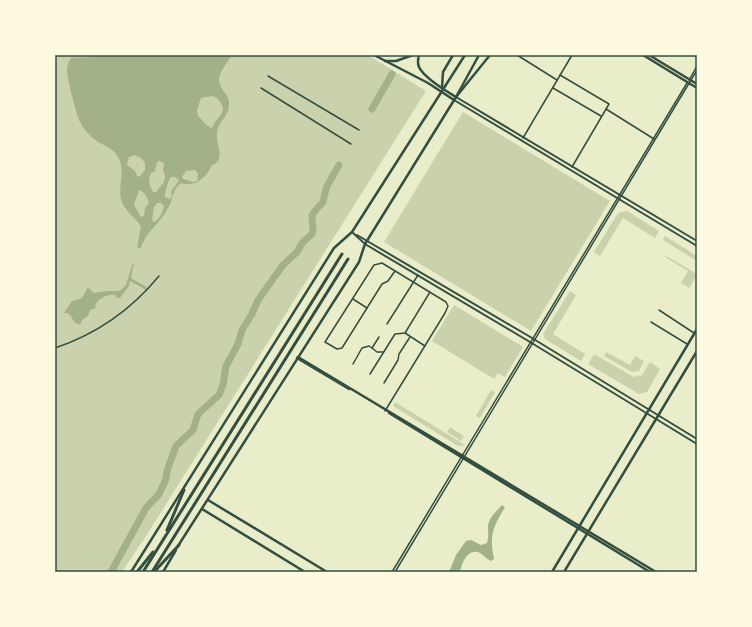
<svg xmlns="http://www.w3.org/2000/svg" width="752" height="627" font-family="'Titillium Web',sans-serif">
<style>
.green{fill:#cad2ad}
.water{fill:#a3b18a;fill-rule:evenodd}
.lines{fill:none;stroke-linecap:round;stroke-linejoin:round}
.river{stroke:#a3b18a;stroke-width:7}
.pedestrian{stroke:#344e41;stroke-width:1.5}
.minor{stroke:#344e41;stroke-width:1.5}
.tertiary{stroke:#344e41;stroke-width:2}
.secondary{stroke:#344e41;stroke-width:2.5}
.primary{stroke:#344e41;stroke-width:2.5}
.trunk{stroke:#344e41;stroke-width:3}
.neatline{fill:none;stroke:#344e41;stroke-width:1.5}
</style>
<rect width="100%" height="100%" fill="#e9edc9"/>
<!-- green -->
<g class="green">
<path d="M55 55H368L426 91 146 536 122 572H55Z"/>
<path d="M463 112 610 201 531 331 384 242Z"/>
<path d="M627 211 659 231 655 238 623 218 600 256 594 252 618 213Z"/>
<path d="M665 236 697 256V261L663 240Z"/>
<path d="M666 256 694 272 696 277 689 288 681 283 688 271 665 257Z"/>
<path d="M570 291 576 295 553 334 585 354 581 361 545 339 543 334Z"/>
<path d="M454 305 523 347 505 377 498 373 494 379 432 341Z"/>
<path d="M606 352 630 365 635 356 644 361 639 371 632 372 604 356Z"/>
<path d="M594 354 634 377 642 375 650 362 660 369 647 392 639 394 588 364Z"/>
<path d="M491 390 495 392 480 418 476 416Z"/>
<path d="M395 402 465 445 458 446 393 406Z"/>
<path d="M450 427 464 436 461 441 447 432Z"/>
</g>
<!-- water -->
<g class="water">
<path d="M99 55H232C228 61 219 73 219 79 218 87 228 94 229 101 230 117 219 120 217 132 215 143 227 160 212 165 207 177 195 188 181 183 172 189 173 200 168 208 163 218 156 224 149 233 145 237 143 244 140 249L137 247 141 226C135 218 123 209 121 199 118 184 126 172 118 157 112 146 102 146 94 139 89 135 83 128 80 122 77 117 66 75 67 69 67 65 69 61 71 58 79 57 93 58 99 55ZM212 96C216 97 218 98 220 102 227 112 220 115 215 122 214 124 213 126 212 128 205 126 203 120 198 116L197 110 201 98ZM135 155 141 158 145 163V170L139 177 137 176 135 171 127 165 129 157ZM159 161 164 163 163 170 165 176 164 182 156 192H153C149 185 148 180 151 173L155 171 157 162ZM195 170 198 174 197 181 193 182 183 179 182 177 186 171ZM171 177H175L179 180 171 192 172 196 170 199 165 197C165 192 168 181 171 177ZM139 190C144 191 148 198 149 203L145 208 144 216 141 217 134 205C135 199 138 196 139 190ZM157 203H161L164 206C163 213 160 218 154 222L152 220 154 207Z"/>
<path d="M133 263 134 265 133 267 131 278 148 288 146 290 130 281C129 289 124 292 120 298H117L115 295C108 294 99 298 95 305L96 308 90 310 88 316 82 320 80 325 74 322 71 316 68 313H64L72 301 82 298 88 287 94 293 108 291H119L122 289 126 285Z"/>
<path d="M502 505 505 507C493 527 489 535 494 559L491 561C486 559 483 554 478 552 466 550 462 564 460 572H449L456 555 466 541 471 540 481 545 487 543C489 535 488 534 488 527 488 518 497 511 502 505Z"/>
</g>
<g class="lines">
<!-- river -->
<g class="river">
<path d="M372 109 392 74"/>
<path d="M111 572 146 508 159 494 166 479 167 471 176 446 193 430 198 414 219 395 223 385 226 366 238 344 242 330 252 314 258 300 283 265 297 252 302 243 312 234 313 230 312 216 314 212 323 202 325 193 327 186 339 165"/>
</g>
<!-- pedestrian -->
<g class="pedestrian">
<path d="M268 76 359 130"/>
<path d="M261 88 351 144"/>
<path d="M659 310 694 333"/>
<path d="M651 322 687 344"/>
<path d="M55 348C97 334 131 310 159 276"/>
</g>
<!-- minor -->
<g class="minor">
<path d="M517 55 557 80"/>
<path d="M560 75 609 104 572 167"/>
<path d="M689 80 697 66"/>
<path d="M553 88 601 116"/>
<path d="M606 109 654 139"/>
<path d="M523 138 572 55"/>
<path d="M353 299 367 308"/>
<path d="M387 324 418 275"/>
<path d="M405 333 425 346"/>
<path d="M372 348 377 352H383"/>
<path d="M353 364 362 348 369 346 372 348 379 337"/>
<path d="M370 374 395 334 405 333 430 292"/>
<path d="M384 383 398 360 399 354 410 337"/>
<path d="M385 411 445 313 448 306 446 302 382 263 374 265 325 342 337 349 342 348 382 284 388 281 395 271"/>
<path d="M392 572 687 83"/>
<path d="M395 572 697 70"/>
</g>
<!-- tertiary -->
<g class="tertiary">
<path d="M456 97 697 241"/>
<path d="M454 100 697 246"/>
<path d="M352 232 365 244 530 342 697 444"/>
<path d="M357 235 532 338 697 439"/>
</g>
<!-- secondary -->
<g class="secondary">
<path d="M374 55 428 83 454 100"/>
<path d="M419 55C418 59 417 63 419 67 424 78 446 91 456 97L490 55"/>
<path d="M643 55 697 88"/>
<path d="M649 55 697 84"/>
<path d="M385 61H396L413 55"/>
<path d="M442 88 443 72 453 55"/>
<path d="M298 357 656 572"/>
<path d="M297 358 349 389"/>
<path d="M389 413 650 572"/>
<path d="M208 500 327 572"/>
<path d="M202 509 305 572"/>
<path d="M552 572 697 329"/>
<path d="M564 572 697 351"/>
</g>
<!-- primary -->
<g class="primary">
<path d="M178 546 359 262 365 244 456 97 479 55"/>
<path d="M131 572 334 248 352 232 465 55"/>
<path d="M163 572 176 550"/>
</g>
<!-- trunk -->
<g class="trunk">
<path d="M167 530 184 490"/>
<path d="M137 572 153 552"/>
<path d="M143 572 342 254"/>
<path d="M152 572 348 259"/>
<path d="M154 572 179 545"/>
</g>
</g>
<!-- border -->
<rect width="752" height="627" fill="none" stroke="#fefae0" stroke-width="112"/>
<rect x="56" y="56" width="640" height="515" class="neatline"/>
</svg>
